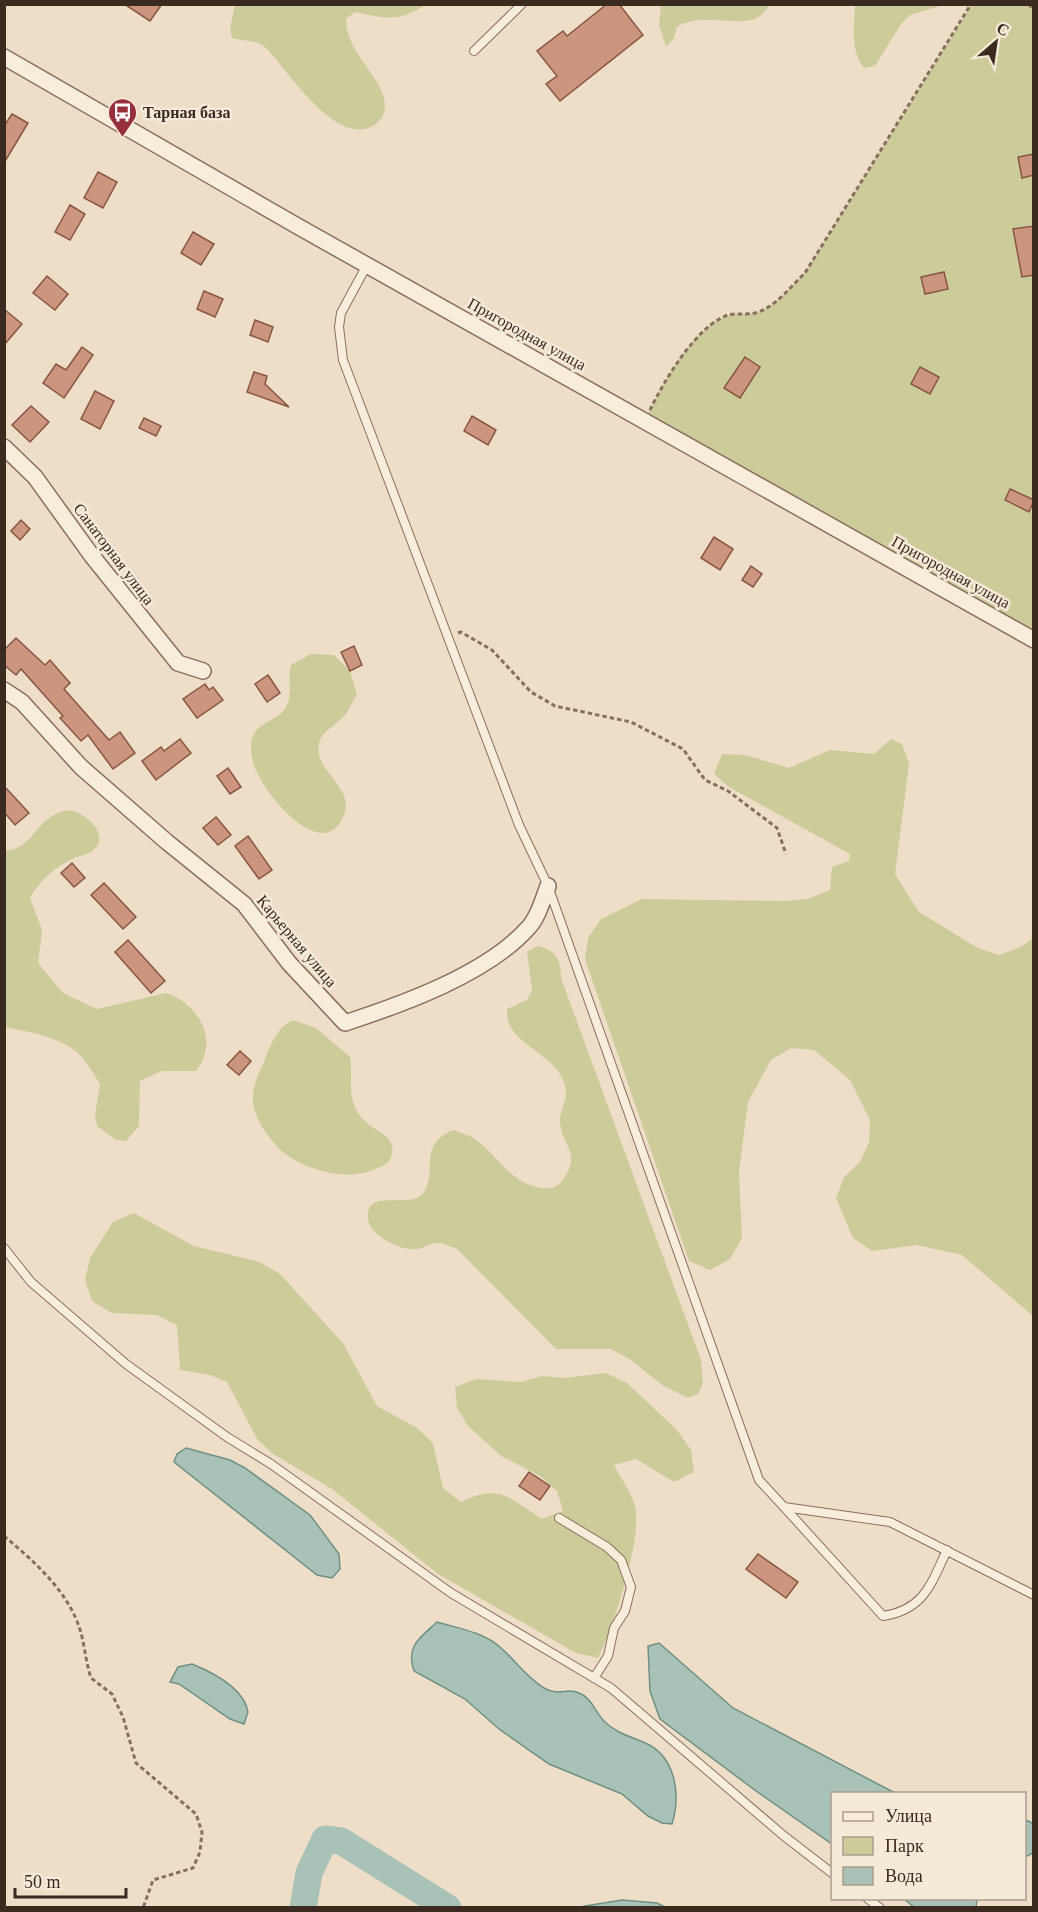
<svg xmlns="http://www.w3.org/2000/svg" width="1038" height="1912" font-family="'Times New Roman',serif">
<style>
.green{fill:#cccc9b}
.water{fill:#a9c2b7;stroke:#6f9084;stroke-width:1.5}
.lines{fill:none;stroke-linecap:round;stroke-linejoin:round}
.river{stroke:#a9c2b7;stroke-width:27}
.building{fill:#cb957e;stroke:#885643;stroke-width:1.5}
.lane-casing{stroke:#896f5d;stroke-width:10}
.street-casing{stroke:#896f5d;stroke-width:18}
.path{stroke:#896f5d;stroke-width:3;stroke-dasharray:4.5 3;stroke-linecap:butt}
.lane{stroke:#f8ecdb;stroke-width:8}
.street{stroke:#f8ecdb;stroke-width:15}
.labels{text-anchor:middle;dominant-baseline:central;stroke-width:5;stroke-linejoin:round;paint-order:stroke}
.poi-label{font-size:16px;font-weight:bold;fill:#3a2a20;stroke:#f5e9d7;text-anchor:start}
.street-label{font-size:16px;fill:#3a2a20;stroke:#f5e9d7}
</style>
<rect width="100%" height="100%" fill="#eedec8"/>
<!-- green -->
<g class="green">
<path d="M235 5H425C398 23 384 18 355 12L346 19C346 54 385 78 385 106 385 116 379 123 371 127 333 144 287 69 266 48 258 39 244 42 232 38L230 28Z"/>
<path d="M661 5V4L769 5C753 38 708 7 677 27L674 38 666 47 659 25Z"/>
<path d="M855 5V4L944 5 910 15 901 24 875 66 864 68C850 49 854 27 855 5Z"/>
<path d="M971 5H1033V640L645 420C661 387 691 329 727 316 735 313 746 315 755 313 774 309 791 286 805 273Z"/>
<path d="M311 654 334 655 350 671 357 694C353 701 350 708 346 714 339 723 324 730 320 740 309 769 356 786 344 815 323 868 259 789 253 762 242 718 277 727 287 705 293 693 287 678 291 665Z"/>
<path d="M891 739 902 744 909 764 895 874 919 912 978 948 999 955 1021 947 1033 938V1316L962 1255 917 1245 872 1251 853 1238 836 1198 844 1177 860 1162 869 1142 870 1120 850 1080 814 1050 791 1048 771 1060 748 1102 739 1171 742 1238 730 1259 710 1270 689 1261 585 959 588 938 601 919 642 899 785 901 808 899 830 890 832 867 849 861 850 854 729 787 714 774 722 754 745 755 789 768 830 750 874 754Z"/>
<path d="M69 810C85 812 113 836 92 851 86 856 76 856 70 860 53 869 39 881 30 898L42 930 38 963 63 993 97 1009 166 993C199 1004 220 1041 196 1071H162L140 1081 139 1126 126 1141 116 1140 97 1126 95 1114 100 1084C94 1075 88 1064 81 1056 63 1037 28 1032 5 1027V851C35 849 35 815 69 810Z"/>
<path d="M537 946C556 949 561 960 561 978L701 1360 703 1383 698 1394 688 1398 662 1385 631 1360 611 1349H556L457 1249C451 1247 445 1244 439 1243 432 1242 424 1248 417 1249 405 1251 392 1244 382 1238 374 1232 368 1227 368 1216 367 1187 411 1211 424 1192 438 1171 417 1144 454 1130 460 1133 469 1135 475 1139 494 1152 505 1174 527 1184 538 1188 553 1192 561 1182 583 1153 563 1149 560 1123 559 1112 567 1101 566 1091 562 1052 504 1047 507 1009L527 1000 532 990 527 952Z"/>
<path d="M293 1020 316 1028 350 1057C354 1081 344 1101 365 1121 375 1132 396 1135 392 1154 390 1163 383 1166 376 1169 349 1181 313 1172 288 1156 274 1146 258 1125 254 1108 250 1092 257 1077 263 1064 270 1046 276 1028 293 1020Z"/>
<path d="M134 1213 194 1246 260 1262 280 1274 343 1343 377 1406 417 1428 433 1443 443 1488 461 1502C500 1483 509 1498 542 1519L563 1511 557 1491 540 1476 501 1456 468 1426 457 1408 455 1387 476 1379 521 1382 542 1376 564 1378 606 1373 627 1383 677 1430 691 1450 694 1472 674 1482 636 1459 614 1465C621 1478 632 1493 635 1507 643 1537 613 1629 598 1658L576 1653 438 1574 332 1489 273 1454 257 1439 227 1382 210 1375 180 1370 177 1325 157 1315 112 1313 92 1301 85 1280 90 1258 113 1222Z"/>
</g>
<!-- water -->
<g class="water">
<path d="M186 1448 230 1460 245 1468 310 1515 339 1554 340 1569 332 1578 317 1575 174 1462 177 1454Z"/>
<path d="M437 1622C457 1628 484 1632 501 1648 516 1661 526 1677 544 1688 559 1697 567 1687 579 1693 593 1698 595 1714 606 1723 617 1733 629 1736 643 1742 676 1755 681 1794 672 1824L662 1823 648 1816 622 1794 549 1764 499 1729 465 1699 414 1671C405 1646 421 1637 437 1622Z"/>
<path d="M659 1643 733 1708 895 1793 832 1794V1844L756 1791 660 1719 650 1691 648 1646Z"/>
<path d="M192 1664C214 1673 244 1688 248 1712L244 1724 230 1719 179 1684 170 1682 178 1667Z"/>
<path d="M1024 1819 1034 1824 1033 1853 1025 1857Z"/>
<path d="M904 1899H977L976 1908 914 1907Z"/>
<path d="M622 1900 657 1903 665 1907H579Z"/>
</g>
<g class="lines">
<!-- river -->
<path class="river" d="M303 1908 309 1873 325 1839 341 1841 448 1908"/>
</g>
<!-- building -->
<g class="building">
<path d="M124 4H162L150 21Z"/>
<path d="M607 4H619L643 35 560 101 546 84 557 76 537 51 563 31 567 36Z"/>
<path d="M12 114 28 123 4 163V126Z"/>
<path d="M1034 154V175L1022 178 1018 157Z"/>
<path d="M98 172 117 182 103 208 84 198Z"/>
<path d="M70 205 85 214 70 240 55 232Z"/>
<path d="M1034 226V275L1022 277 1013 229Z"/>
<path d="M193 232 214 244 201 265 181 253Z"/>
<path d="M944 272 948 289 925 294 921 277Z"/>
<path d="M47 276 68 294 55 310 33 293Z"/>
<path d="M204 291 223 299 215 317 197 309Z"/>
<path d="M4 309 22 324 4 345Z"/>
<path d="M255 320 273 327 268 342 250 335Z"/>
<path d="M82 347 93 355 64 398 43 383 56 364 66 370Z"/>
<path d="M745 357 760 367 740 398 724 388Z"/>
<path d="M920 367 939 377 930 394 911 384Z"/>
<path d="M254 372 267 376 265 384 289 407 247 392Z"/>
<path d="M95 391 114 401 100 429 81 419Z"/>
<path d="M31 406 49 422 30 442 12 425Z"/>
<path d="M472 416 496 430 488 445 464 431Z"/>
<path d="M144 418 161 426 156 436 139 428Z"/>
<path d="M1010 489 1034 500 1029 512 1005 500Z"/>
<path d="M21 520 30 529 20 540 11 531Z"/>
<path d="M714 537 733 549 720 570 701 558Z"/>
<path d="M751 566 762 574 753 587 742 580Z"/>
<path d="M16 638 45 665 50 660 70 683 64 689 109 740 120 732 135 753 113 769 88 735 81 741 60 718 63 716 21 669 16 675 4 665V650Z"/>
<path d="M354 646 362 665 350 671 341 652Z"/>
<path d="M268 675 280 693 267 702 255 684Z"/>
<path d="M205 684 209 690 213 687 223 700 197 718 183 699Z"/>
<path d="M180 739 191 753 156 780 142 761 161 747 164 751Z"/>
<path d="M228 768 241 787 230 794 217 776Z"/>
<path d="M4 786 29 813 15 825 4 812Z"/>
<path d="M216 817 231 835 218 845 203 828Z"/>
<path d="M248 836 272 870 259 879 235 846Z"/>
<path d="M72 863 85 878 74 887 61 873Z"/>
<path d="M104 883 136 917 123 929 91 895Z"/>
<path d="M128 940 165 981 151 993 115 952Z"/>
<path d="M240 1051 251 1061 239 1075 227 1065Z"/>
<path d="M529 1472 550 1486 540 1500 519 1486Z"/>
<path d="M758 1554 798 1582 786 1598 746 1569Z"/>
</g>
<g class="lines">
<defs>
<g id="lane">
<path d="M474 51 522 4"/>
<path d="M367 265 341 313 339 327 343 360 519 825 548 886 759 1480 784 1507 890 1522 1034 1595"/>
<path d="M4 1248 31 1282 126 1364 227 1437 271 1464 451 1593 611 1688 784 1836 832 1873"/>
<path d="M784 1507 883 1616C924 1610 931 1584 947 1550"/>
<path d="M559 1518 607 1547 621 1560 631 1587 625 1611 614 1628 608 1656 594 1678"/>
<path d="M867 1898 880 1908"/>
</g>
<g id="street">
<path d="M4 57 299 227 1034 640"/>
<path d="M4 447 35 477 92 556 178 663 203 671"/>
<path d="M4 690 22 702 81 767 167 842 244 904 289 963 345 1023C403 1004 487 974 528 928 538 918 543 899 548 886"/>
</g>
</defs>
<!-- lane casing -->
<use href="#lane" class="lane-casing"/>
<!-- street casing -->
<use href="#street" class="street-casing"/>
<!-- path -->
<g class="path">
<path d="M1029 4 1034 12"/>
<path d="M650 410C664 381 696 326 728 315 736 313 747 315 755 313 775 308 791 286 805 273L971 4"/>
<path d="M458 633 461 632 492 650 531 692 555 706 631 722 683 749 705 780 728 791 777 828 786 854"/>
<path d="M4 1536C35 1562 70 1593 81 1633 85 1648 86 1663 91 1678L112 1694 123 1717 136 1763 196 1814 202 1832 200 1852 193 1868 153 1880 143 1908"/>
</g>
<!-- lane -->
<use href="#lane" class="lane"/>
<!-- street -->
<use href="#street" class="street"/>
</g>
<!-- icons -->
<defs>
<symbol id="bus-pin" viewBox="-11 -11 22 30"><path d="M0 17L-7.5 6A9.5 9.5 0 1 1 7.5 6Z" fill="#972e3c" stroke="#f5e9d7"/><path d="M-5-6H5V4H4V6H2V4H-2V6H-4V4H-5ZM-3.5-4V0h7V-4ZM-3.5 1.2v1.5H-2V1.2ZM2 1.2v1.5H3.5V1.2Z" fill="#fff"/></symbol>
</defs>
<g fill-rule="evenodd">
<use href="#bus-pin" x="106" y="96" width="33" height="45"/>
</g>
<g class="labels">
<!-- poi labels -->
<g class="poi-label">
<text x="143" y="112">Тарная база</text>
</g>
<!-- street labels -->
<g class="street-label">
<text transform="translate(527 334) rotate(29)">Пригородная улица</text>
<text transform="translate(114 554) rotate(53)">Санаторная улица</text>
<text transform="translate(951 572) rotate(29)">Пригородная улица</text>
<text transform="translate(297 941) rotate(50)">Карьерная улица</text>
</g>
</g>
<!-- border -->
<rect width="1038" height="1912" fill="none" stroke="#3a2a20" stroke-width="12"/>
<!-- legend -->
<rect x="831" y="1792" width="195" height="108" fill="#f5e9d7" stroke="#aa9d8e" stroke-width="1.5"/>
<rect x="843" y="1812" width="30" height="9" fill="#f8ecdb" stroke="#aa9d8e" stroke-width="1.5"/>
<text x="885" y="1822" font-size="18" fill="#3a2a20">Улица</text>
<rect x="843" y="1837" width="30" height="18" fill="#cccc9b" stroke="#aa9d8e" stroke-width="1.5"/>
<text x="885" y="1852" font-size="18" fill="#3a2a20">Парк</text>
<rect x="843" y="1867" width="30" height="18" fill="#a9c2b7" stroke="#aa9d8e" stroke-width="1.5"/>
<text x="885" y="1882" font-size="18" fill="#3a2a20">Вода</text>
<!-- north arrow -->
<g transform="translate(996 42) rotate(29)" stroke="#f5e9d7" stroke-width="4.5" paint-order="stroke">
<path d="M0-4.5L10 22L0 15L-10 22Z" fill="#3a2a20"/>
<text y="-9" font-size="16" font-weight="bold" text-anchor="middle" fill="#3a2a20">С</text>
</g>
<!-- scale -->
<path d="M15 1888v9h111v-9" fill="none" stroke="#3a2a20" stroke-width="3"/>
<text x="24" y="1888" font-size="18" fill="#3a2a20" stroke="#f5e9d7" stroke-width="4.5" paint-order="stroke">50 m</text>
</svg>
